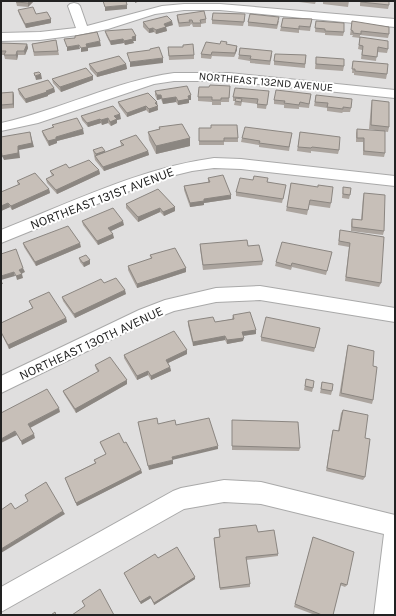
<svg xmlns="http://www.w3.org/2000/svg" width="396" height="616" font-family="Karla,sans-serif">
<rect width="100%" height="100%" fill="#f2efe9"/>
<rect fill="#e0dfdf" x="1" y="1" width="394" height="614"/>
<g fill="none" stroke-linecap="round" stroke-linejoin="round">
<defs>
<g id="minor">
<polygon points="74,3 78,4 80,6 87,26 162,6 184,4 220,4 395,19 395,27 220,10 184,10 155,14 108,29 78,35 40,40 1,41 1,33 40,32 76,28 68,6 70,4"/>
<path d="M174 73H229L395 90V98L229 81H174L154 84 38 123 1 131V123C60 110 115 81 174 73Z"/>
<path d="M214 158 241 159 395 176V186L241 169 214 168 192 171 159 179 1 243V230C70 203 140 168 214 158Z"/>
<polygon points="260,286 395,308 395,322 260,300 216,302 174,311 151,320 1,393 1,376 139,310 165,300 216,288"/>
<polygon points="224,480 261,482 395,515 395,615 374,615 384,534 261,504 224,502 184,509 1,612 1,587 173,491 181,488"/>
</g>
</defs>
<use href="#minor" stroke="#a9a9a9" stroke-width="2"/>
<use href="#minor" fill="#fff" fill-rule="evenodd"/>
</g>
<g fill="#aba49e">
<polygon points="17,1 34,1 28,7 17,6 16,2"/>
<polygon points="299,1 316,1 315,4 299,2"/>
<polygon points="323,1 349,1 348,7 323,4"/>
<polygon points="360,1 389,1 389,5 388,9 360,6"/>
<polygon points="18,10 36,14 51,19 51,23 26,28 19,14"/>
<polygon points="177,15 206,19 206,23 201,24 201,27 193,27 192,24 190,25 190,26 179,27 177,19"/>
<polygon points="245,18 243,26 212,24 212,20"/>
<polygon points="312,19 310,31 299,30 299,33 280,31 281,27"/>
<polygon points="279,21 277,29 248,26 248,22"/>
<polygon points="316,21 344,32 343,36 325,35 325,33 315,32"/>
<polygon points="352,21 389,34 388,38 360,35 360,37 388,49 387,53 377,52 376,61 361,59 362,50 358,49 360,38 352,37 353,35 350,35"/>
<polygon points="143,22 173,25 166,27 167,31 156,34 154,32 149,33 143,27"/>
<polygon points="105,31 136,36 136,41 133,41 134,43 125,45 124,43 111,45 106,35"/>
<polygon points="56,40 59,55 34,56 32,44"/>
<polygon points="1,43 27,44 28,48 25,55 18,55 17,60 5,59 4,55 1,55"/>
<polygon points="227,45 237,46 237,50 234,57 212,56 211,59 201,58 201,54"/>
<polygon points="168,47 194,55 194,59 169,60"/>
<polygon points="239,55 272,55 270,65 250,63 250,61 238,59"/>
<polygon points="306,55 305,68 274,65 274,61"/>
<polygon points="316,57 344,66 343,71 315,69"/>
<polygon points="353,61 387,74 386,79 354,75 354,73 352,73"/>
<polygon points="89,64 126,64 127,69 97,77 90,69"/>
<polygon points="93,76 93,80 61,92 53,83 52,79"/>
<polygon points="230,86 229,102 221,102 221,105 212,105 212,102 198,101 198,97 209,87"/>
<polygon points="54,88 55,92 48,95 48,96 26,103 19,94 18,89"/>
<polygon points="155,91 191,100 189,100 189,103 178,105 176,102 163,104 161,99 157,100 155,95"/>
<polygon points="269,91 266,109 257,108 257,104 242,102 241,106 234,105 235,101 233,101 233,97"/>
<polygon points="13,92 14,96 14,108 1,109 1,93"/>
<polygon points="311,94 309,108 299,107 299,109 284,108 284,105 274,104 274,100"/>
<polygon points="316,95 351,108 350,112 343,112 342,113 327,111 327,108 314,106"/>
<polygon points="372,100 389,127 388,132 369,129 371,105"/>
<polygon points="118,102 157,102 158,110 149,113 146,110 127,117 119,106"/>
<polygon points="81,116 121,119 117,120 117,123 111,126 108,123 102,125 101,123 88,127 82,120"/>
<polygon points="52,125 84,134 57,141 57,143 49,146 43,135 42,131 53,128"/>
<polygon points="159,127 190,138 190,146 156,154 149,140 148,132 159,129"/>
<polygon points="199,128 238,138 238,142 224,142 224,145 199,145"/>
<polygon points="357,129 385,153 384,157 363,155 363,142 356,142 356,133"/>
<polygon points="300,132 339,150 338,154 311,151 311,153 297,151"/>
<polygon points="292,133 289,151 259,147 259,145 241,142 242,138"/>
<polygon points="120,141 148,151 149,155 104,171 95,160 93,150 105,152 121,146 121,145"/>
<polygon points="69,168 99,170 100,174 57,194 47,183 46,179 52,176 50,171"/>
<polygon points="208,178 231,199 204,203 204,205 190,207 184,190 184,186 208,182"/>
<polygon points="17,181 49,189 50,193 12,210 10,207 1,211 1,192 18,185"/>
<polygon points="268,182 285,189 282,203 236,196 236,192"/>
<polygon points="291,183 331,203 330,208 309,205 307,215 286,211"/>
<polygon points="343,187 350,195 349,199 342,198"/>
<polygon points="364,193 384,231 383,235 351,231 351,224 352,219 361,220 363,197"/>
<polygon points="126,204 175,207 175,211 164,216 160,212 138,222 126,208"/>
<polygon points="82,221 124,225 111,231 114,238 98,245 83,225"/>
<polygon points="340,230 381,283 379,287 345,281 349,247 338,245"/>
<polygon points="23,243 81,247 36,266 24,247"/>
<polygon points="200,244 248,246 263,261 262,265 203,270 200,248"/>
<polygon points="332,252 326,275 292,267 291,270 275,266 276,262"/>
<polygon points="150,255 186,268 186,272 137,288 128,270 128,266 151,259"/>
<polygon points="79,258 90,260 90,264 84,267 80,262"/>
<polygon points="104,283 126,294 75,318 63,301 62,297"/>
<polygon points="29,301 66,318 67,322 9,349 1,333 1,323 32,308"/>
<polygon points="233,315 256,330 256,334 243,336 243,341 227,344 225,340 193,346 188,325 188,321 215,322 232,319"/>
<polygon points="320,328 314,352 261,341 261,337"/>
<polygon points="348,345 373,366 373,400 372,404 339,396 347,349"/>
<polygon points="187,350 187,354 168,363 170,367 171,371 151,380 148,375 137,380 124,358 124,355"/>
<polygon points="95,365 127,384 76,413 64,394 63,391 98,372 96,369"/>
<polygon points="306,379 313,388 312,392 304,390"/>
<polygon points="322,382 332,391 331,395 320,393"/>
<polygon points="343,410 365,477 363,480 326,471 332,433 333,430 338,431 341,413"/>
<polygon points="232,420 300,448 299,451 232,450"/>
<polygon points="100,442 124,443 141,470 142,473 77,506 65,478 95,463 94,460 106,454 101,445"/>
<polygon points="219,529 258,532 278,554 278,556 246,560 250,584 250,587 220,590 214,541 214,538 220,537"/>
<polygon points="313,537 347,585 345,587 340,585 333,615 315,615 294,607"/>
<polygon points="158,558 195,577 195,579 154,605 151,598 141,604 124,573"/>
</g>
<g fill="#8b8681">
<polygon points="30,1 34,1 28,7 28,3"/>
<polygon points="135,1 140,1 135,3"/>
<polygon points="127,5 127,9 105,11 105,7"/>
<polygon points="51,19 51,23 26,28 25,24"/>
<polygon points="172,21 173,25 166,27 167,31 156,34 156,30 164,24"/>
<polygon points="153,28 154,32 149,33 149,29"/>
<polygon points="136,36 136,41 133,41 134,43 125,45 124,41 132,37"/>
<polygon points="123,39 124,43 111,45 110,41"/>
<polygon points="100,41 101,46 88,48 88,51 81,52 81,48 86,44"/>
<polygon points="27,44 28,48 25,55 24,51"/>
<polygon points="79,45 80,49 67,51 67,47"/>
<polygon points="237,46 237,50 234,57 235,53"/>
<polygon points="17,51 18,55 17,60 16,55"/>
<polygon points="163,58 163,63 130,67 130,62"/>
<polygon points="126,64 127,69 97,77 97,73"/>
<polygon points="41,74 42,79 36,80 35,76"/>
<polygon points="93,76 93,80 61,92 60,87"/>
<polygon points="54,88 55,92 48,95 48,96 26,103 25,99 46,91"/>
<polygon points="13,92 14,96 14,108 13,104"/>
<polygon points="157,95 161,95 161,99 157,100"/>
<polygon points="191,95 191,100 189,100 189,103 178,105 178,101 188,96"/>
<polygon points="176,97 176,102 163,104 162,99"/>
<polygon points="157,102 158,110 149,113 149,109 155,103"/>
<polygon points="146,106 146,110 127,117 127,113"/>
<polygon points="120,114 121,119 117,120 117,123 111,126 110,122 114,116"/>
<polygon points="108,118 108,123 102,125 101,120"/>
<polygon points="100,119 101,123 88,127 87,123"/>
<polygon points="83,129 84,134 57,141 57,143 49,146 48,141 56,137"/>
<polygon points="30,132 34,147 19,150 20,158 4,160 2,156 18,146"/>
<polygon points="190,138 190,146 156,154 156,146"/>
<polygon points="105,151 106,155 96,158 96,154"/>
<polygon points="148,151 149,155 104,171 103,167"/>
<polygon points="99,170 100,174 57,194 56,190"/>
<polygon points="49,189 50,193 12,210 11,206"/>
<polygon points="231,195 231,199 204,203 204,205 190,207 190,203 204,199"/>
<polygon points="8,203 10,207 1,211 1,206"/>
<polygon points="175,207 175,211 164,216 163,212"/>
<polygon points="160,208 160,212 138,222 138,217"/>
<polygon points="123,221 124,225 109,232 108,228"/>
<polygon points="113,234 114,238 98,245 97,241"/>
<polygon points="80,243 81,247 36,266 35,262"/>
<polygon points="90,260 90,264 84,267 83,263"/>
<polygon points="23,268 25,272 21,274 19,270"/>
<polygon points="186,268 186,272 137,288 137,284"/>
<polygon points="14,272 15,276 1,280 3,284 1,284 1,276"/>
<polygon points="22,274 23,278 17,280 16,276"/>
<polygon points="125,290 126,294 75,318 74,314"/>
<polygon points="66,318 67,322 9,349 8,345"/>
<polygon points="256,330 256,334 241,336 242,332"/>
<polygon points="225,336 225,340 193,346 193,342"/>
<polygon points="244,338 243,341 227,344 227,340"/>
<polygon points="187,350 187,354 166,364 166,360"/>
<polygon points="170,367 171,371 151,380 151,376"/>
<polygon points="148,371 148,375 137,380 137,376"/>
<polygon points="127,380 127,384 76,413 75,409"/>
<polygon points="59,408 60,412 30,428 28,424"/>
<polygon points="15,431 17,435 1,443 1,439"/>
<polygon points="34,434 35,438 22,445 21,441"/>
<polygon points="218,446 218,449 172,460 172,457"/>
<polygon points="173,460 173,464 149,470 148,466"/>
<polygon points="141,470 142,473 77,506 76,503"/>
<polygon points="63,511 65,514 1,553 1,549"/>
<polygon points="195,577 195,579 154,605 154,603"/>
<polygon points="150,596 151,598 141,604 140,602"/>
</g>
<g fill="#c7bfb8" stroke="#8b8681">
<polygon points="17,1 30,1 28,3 16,2"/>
<polygon points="103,1 126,1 127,5 105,7"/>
<polygon points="361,1 389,1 389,5 361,2"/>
<polygon points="33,7 36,14 47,12 51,19 25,24 18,10"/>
<polygon points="204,11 206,19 200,20 201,23 193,23 192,20 189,20 190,22 179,23 177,15"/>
<polygon points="213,13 245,14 244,22 212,20"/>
<polygon points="250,14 279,17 277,25 248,22"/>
<polygon points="167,16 172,21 164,24 166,27 156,30 153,28 149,29 143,22"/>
<polygon points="283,18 312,19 310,27 299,26 299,29 281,27"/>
<polygon points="316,21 344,23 344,32 325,31 325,29 315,28"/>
<polygon points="352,21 389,27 389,34 361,31 361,34 353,33 353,31 351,30"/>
<polygon points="132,29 136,36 132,37 133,39 124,41 123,39 110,41 105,31"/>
<polygon points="97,32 100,41 86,44 87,47 81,48 79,45 67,47 64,39 75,38 75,36"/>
<polygon points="360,37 388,41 388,49 378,47 377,57 362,55 363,46 359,45"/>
<polygon points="56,40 58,51 34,52 32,44"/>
<polygon points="221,41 227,42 226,44 237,46 235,53 212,52 211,55 201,54 206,42 220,44"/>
<polygon points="1,43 27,44 24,51 17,51 16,55 4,55 6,51 1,51"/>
<polygon points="193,44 194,55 169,56 168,47 183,47 183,45"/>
<polygon points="159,47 163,58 130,62 127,53 150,50 150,49"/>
<polygon points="240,48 272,51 270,61 250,59 251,56 239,55"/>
<polygon points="275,54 306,55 305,64 274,61"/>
<polygon points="119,56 126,64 97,73 89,64"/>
<polygon points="316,57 344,59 344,66 316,64"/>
<polygon points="353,61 388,64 387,74 355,71 355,69 352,69"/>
<polygon points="86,68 93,76 60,87 52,79"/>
<polygon points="39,72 41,74 35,76 34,73"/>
<polygon points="48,80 54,88 46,91 47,92 25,99 18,89"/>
<polygon points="210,85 230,86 229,98 221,98 221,100 212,100 212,97 198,97 199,87 209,87"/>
<polygon points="187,86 191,95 188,96 189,99 178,101 176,97 162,99 161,95 157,95 155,91"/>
<polygon points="235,88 269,91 267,105 257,104 258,99 233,97"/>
<polygon points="276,90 311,94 309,104 300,102 299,105 284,103 285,101 274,100"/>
<polygon points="13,92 13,104 1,105 1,93"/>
<polygon points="148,93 157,102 155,103 158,106 149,109 146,106 127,113 118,102"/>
<polygon points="316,95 352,99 351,108 343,107 343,109 327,107 328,103 315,102"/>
<polygon points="236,98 242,99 241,102 235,101"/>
<polygon points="372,100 389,102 389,127 371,125"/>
<polygon points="113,106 120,114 114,116 117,119 110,122 108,118 101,120 100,119 87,123 81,116"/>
<polygon points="77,118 83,129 56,137 56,139 48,141 42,131 54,127 52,125"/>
<polygon points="182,124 190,138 156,146 148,132 160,129 159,127"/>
<polygon points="211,125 237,125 238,138 224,138 224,141 199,141 199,128 211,128"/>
<polygon points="245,127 292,133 289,147 259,143 260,141 242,138"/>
<polygon points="357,129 385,131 385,153 364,151 364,138 357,138"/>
<polygon points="30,132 32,143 18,146 18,153 2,156 1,149 1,137"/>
<polygon points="300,132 340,137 339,150 312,147 311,148 298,147"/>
<polygon points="136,135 148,151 103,167 95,156 124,145 120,141"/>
<polygon points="102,147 105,151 96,154 93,150"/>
<polygon points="89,160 99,170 56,190 46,179 54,175 50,171 66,164 69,168"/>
<polygon points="35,173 49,189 11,206 8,203 1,206 1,192 20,184 17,181"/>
<polygon points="223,175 231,195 204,199 204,201 190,203 184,186 210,182 208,178"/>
<polygon points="254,176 268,178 267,182 286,185 283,199 236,192 240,178 253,180"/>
<polygon points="291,183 318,187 318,185 333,187 331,203 310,200 308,210 287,207"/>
<polygon points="343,187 351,188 350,195 343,194"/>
<polygon points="158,189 175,207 163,212 160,208 138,217 126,204"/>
<polygon points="364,193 385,195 384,231 352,227 352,219 362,220"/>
<polygon points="113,208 123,221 108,228 113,234 97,241 82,221"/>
<polygon points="68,226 80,243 35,262 23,243"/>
<polygon points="340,230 384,237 381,283 346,277 350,243 339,241"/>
<polygon points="247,240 248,246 259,245 263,261 203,265 200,244"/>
<polygon points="282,242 332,252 327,271 292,263 291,266 276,262"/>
<polygon points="175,248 186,268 137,284 128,266 152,258 150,255"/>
<polygon points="16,249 23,268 19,270 22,274 16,276 14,272 1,276 1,254"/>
<polygon points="86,255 90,260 83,263 79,258"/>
<polygon points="116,278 125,290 74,314 62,297 101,279 104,283"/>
<polygon points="49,292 66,318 8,345 1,332 1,323 33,308 29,301"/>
<polygon points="250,312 256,330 242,332 244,338 227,340 225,336 193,342 188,321 213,317 215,322 234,319 233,315"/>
<polygon points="266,317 320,328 315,348 261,337"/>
<polygon points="174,331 187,350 166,360 170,367 151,376 148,371 137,376 124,355"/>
<polygon points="348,345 374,351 373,366 377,367 373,400 341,393"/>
<polygon points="110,357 127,380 75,409 63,391 99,371 95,365"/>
<polygon points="306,379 314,381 313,388 305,386"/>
<polygon points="322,382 333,384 332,391 321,389"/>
<polygon points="47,389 59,408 28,424 34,434 21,441 15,431 1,439 1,413"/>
<polygon points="343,410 368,415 365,438 370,439 365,477 327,468 333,430 339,431"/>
<polygon points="157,418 158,424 175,420 176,425 209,418 218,446 172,457 173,460 148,466 138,422"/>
<polygon points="232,420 298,422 300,448 232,446"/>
<polygon points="119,433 124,443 126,442 141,470 76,503 65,478 96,463 94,460 106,454 100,442"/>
<polygon points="46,482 63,511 1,549 1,510 11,503 15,509 28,501 25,495"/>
<polygon points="256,525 258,532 274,530 278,554 246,557 250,584 220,588 214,538 220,537 219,529"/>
<polygon points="313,537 354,552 347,585 341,583 333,615 322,615 295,604"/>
<polygon points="177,547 195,577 154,603 150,596 140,602 124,573 155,554 158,558"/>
<polygon points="100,589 114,615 72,615 85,606 82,601"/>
<polygon points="55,612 56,615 51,615"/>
</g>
<g text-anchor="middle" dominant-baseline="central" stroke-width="4" stroke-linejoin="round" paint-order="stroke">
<g font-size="11" fill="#222" stroke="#fff">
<text transform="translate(266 82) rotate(5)">NORTHEAST 132ND AVENUE</text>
</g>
<g font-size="13" fill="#222" stroke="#fff">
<text transform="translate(102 198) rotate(-21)">NORTHEAST 131ST AVENUE</text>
<text transform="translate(91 343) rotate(-25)">NORTHEAST 130TH AVENUE</text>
</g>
</g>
<rect width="396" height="616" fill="none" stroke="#222222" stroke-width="4"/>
</svg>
